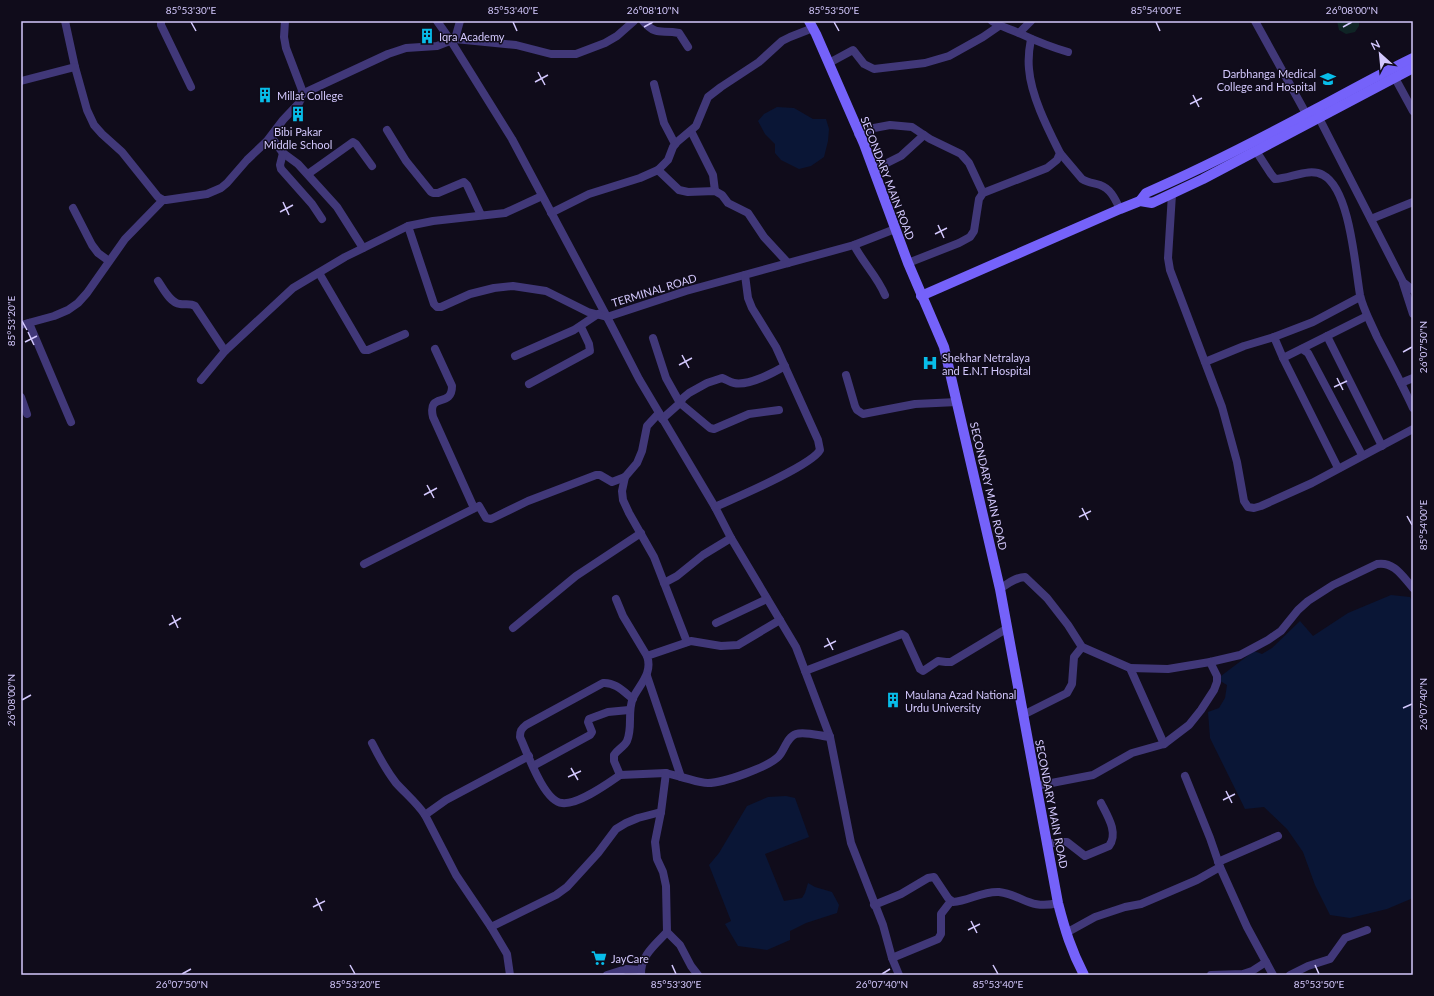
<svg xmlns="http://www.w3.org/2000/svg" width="1434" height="996" font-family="Lato,sans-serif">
<rect width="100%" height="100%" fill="#100c1b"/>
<polygon fill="#0f2425" points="1337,21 1359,21 1359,26 1355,32 1346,34 1339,30"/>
<g fill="#0a1636">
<polygon points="777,107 794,108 813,119 826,119 829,129 828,141 824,157 811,166 799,169 781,160 775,153 775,144 765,134 758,121 764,114"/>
<polygon points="1391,595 1410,597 1413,602 1413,898 1387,909 1350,918 1330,915 1315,885 1303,852 1287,829 1264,807 1245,809 1210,738 1208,712 1219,708 1225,698 1227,685 1217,679 1254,651 1262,654 1272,648 1300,621 1313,636 1348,613"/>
<polygon points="786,796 795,798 809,837 765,854 784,901 802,898 805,893 808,883 815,887 832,892 839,905 837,913 806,923 790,931 790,940 767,950 738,946 725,924 731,921 709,865 719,853 747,806 768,797"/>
</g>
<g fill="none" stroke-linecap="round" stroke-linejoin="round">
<g stroke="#413879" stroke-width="8">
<polyline points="65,21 75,67 87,110 94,125 102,134 122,152 158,197 163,200 166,200 207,194 221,188 227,183 247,160 267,141 283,120 299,103 301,99 302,90 286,48 284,37 285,21"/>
<polyline points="161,21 161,25 191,87"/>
<polyline points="437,21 451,41 512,139 607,317 639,379 715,507 731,538 796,647 830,737 851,843 883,925 892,958 899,975"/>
<path d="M643 21C657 37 661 29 679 33L688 47"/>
<path d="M992 21C1001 27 1011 29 1021 34 1036 41 1051 47 1068 52"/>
<polyline points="1255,21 1309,119"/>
<polyline points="1019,33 1031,21"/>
<polyline points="455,39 460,21"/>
<polyline points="829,63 853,50 864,64 874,69 925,63 949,56 983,37 999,26"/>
<polyline points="1395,78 1413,111"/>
<polyline points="21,81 75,67"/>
<polyline points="654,84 664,123 675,144"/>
<polyline points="302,94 388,54 406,48 437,46 455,39 516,45 551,54 576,54 605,43 617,36 634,21"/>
<polyline points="1317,114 1403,282 1413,290"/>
<polyline points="387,130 406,161 431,192 433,193 438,193 464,182 467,185 481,215"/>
<polyline points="691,131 713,175 715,191"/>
<polyline points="858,134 874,128 890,125 912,127 930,139 961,154 969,163 983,193"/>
<polyline points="271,137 283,153 298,164 337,207 363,248"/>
<path d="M1256 151 1271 174 1275 179C1290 179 1309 167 1323 175 1350 189 1355 266 1360 295 1363 309 1371 323 1377 337 1389 360 1402 384 1413 408"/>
<polyline points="283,153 280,165 281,169 312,204 322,219"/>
<path d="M1060 153 1082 179C1088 183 1094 183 1100 185 1111 189 1115 199 1120 209"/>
<polyline points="658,170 679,190 688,192 715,191 722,195 728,203 748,213 764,237 788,263"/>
<polyline points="873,170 901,156 924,135"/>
<polyline points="308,174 353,142 356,144 372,166"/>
<polyline points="1172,194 1168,258 1170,270 1222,407 1237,462 1244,501 1248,507 1254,508 1261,506 1312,483 1413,429"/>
<polyline points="73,208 92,245 98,253 109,261"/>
<polyline points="551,213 589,194 640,178 658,170 668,160 673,147 677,142 696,126 708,97 721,87 759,62 782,41 790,37 813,28"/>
<polyline points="1371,219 1413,202"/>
<polyline points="408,226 434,304 437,307 441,307 470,294 494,288 513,286 546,291 588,312 607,317 686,291 854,245 895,229"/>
<path d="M854 245C863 263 877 276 885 295"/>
<path d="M908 263 959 243 970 237 974 231 979 199 983 193 1047 168 1057 160 1060 153C1048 129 1031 96 1029 69 1028 59 1029 49 1031 39"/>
<polyline points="319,273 364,350 368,350 405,334"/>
<path d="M158 281C163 288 170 303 180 304 185 305 190 303 195 306L225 351"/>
<polyline points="1403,283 1413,314"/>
<polyline points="29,323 71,422"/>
<polyline points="21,325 54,316 68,310 78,303 87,293 125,239 163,200"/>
<polyline points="1327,336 1382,446"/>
<polyline points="1274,337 1283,358 1338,468"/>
<polyline points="653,338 666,378 680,403 710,428 714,429 749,414 779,410"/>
<path d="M435 349 452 386C452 409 427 391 433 417L474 508"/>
<polyline points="1302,349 1308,353 1362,455"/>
<polyline points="515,356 574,330 598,314"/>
<polyline points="1283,358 1367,316"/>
<polyline points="1205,362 1244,346 1274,337 1313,322 1360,297"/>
<polyline points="846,375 855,406 857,410 863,414 915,404 957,402"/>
<polyline points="201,380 225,351 293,288 345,257 408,226 433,221 505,213 542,196"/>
<polyline points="1401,383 1413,378"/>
<polyline points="529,384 590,351 589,344 581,327"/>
<polyline points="21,397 27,414"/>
<path d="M662 419 680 403 683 398 689 393 707 383 722 378C726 379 729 382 734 383 748 386 773 373 785 366"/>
<polyline points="625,477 622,491 623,500 629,513 654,557 687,642"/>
<path d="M715 507C735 498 811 466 820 450L818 440 776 347 752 308 748 298 745 275"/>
<polyline points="364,564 479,506 486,518 491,519 528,501 596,475 600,475 612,482 625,477 637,463 642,451 647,426 659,413"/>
<polyline points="664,583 677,576 703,555 731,538"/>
<path d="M1000 589C1007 584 1016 577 1025 577L1047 598 1068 625 1082 647 1130 668 1164 744"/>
<polyline points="616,599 623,616 647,656"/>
<polyline points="716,623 767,599"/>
<polyline points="513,628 576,576 641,533"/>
<path d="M1130 668 1168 669 1210 662 1240 655 1268 640 1281 631 1298 610 1308 601 1333 585 1377 564C1394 561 1403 577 1413 588"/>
<polyline points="805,671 902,634 905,636 920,669 923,671 938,661 946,662 951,662 1006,629"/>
<path d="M633 699C624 692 615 682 603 683L526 725C521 729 520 731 520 737 527 752 544 802 562 803 578 805 607 784 620 775L614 761V755C618 749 624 747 627 741 633 727 627 712 633 698 640 684 653 673 647 656L691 641 721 646 738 645 780 620"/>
<polyline points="1023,715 1067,693 1072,684 1074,657 1082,647"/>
<path d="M372 743C379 757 386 770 396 783 406 794 417 803 425 815L446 800 529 756"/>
<polyline points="533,766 590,735 592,732 588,722 589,719 608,712 629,710"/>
<polyline points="620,775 666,773 681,777 647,676"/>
<polyline points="1185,776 1210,838 1220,867 1247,927 1273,975"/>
<path d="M681 777C690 779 699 783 708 783 723 783 769 767 779 756 785 749 787 737 796 734 805 731 820 736 830 737"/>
<polyline points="1036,786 1093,775 1132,753 1164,744 1189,725 1201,710 1214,690 1217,682 1217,676 1210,662"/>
<polyline points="425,815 456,875 491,927 556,895 567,887 598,853 616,829 626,823 638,818 661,812"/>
<path d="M1047 844 1061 842H1067L1085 856 1109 846C1119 833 1107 815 1101 803"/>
<polyline points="1218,862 1278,836"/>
<path d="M874 905 901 894 928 878 934 877 948 898 953 902C969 901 982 891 999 892 1023 895 1029 910 1058 903"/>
<polyline points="491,927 507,954 510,975"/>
<polyline points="667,932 680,945 691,966 698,975"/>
<polyline points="1066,933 1095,917 1125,907 1141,904 1197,880 1220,867"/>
<polyline points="892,958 938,939 941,934 941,914 951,901"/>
<polyline points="607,975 626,969 641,970"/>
<path d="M641 975C640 956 655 945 667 932L666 886 663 872 657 859 655 842 661 812 666 773"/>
<polyline points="1211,975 1243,974 1252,971 1266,962"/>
<polyline points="1290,975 1308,966 1330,959 1345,938 1367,930"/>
</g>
<g stroke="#7562fa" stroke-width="10">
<path d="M809 21 816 34 864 144 908 263 944 347 1000 589 1058 903C1065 930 1071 950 1084 975"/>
<path d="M1140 201 1146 193C1204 168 1260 139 1316 109 1348 92 1380 74 1413 58"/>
<polyline points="921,296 1120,209 1140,201 1152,203 1203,179 1413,68"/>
</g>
</g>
<path fill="none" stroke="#d3c8fd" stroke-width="1.5" d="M191 22 196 31M513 22 517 31M834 22 839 31M1156 22 1160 31M644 27 653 22M1343 27 1352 22M538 72 545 85M535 82 548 75M1193 95 1199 107M1190 104 1202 98M283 202 289 215M280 212 293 205M938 225 944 238M935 234 947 228M22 321 27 330M28 332 34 345M25 342 37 336M1403 352 1412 347M682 355 689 368M679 365 692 358M1337 378 1343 390M1334 387 1347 381M427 485 434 498M424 495 437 488M1082 508 1088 520M1407 516 1412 525M1079 517 1091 511M172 615 178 628M169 625 181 618M827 638 833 650M824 647 836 641M22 700 31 695M1403 708 1412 704M571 768 578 780M568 777 581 771M1226 791 1232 803M1223 800 1235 794M316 898 322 911M313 907 325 901M971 921 977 933M968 930 980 924M350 965 355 974M672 965 676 974M993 965 998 974M1315 965 1319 974M182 974 191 969M882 974 890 969"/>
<defs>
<symbol id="building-bare" viewBox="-9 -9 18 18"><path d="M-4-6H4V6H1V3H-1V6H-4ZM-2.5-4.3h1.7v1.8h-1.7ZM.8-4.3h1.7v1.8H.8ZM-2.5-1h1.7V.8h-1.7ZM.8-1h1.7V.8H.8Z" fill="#08bde9" stroke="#100c1b" stroke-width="2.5" paint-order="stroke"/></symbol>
<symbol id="university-bare" viewBox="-9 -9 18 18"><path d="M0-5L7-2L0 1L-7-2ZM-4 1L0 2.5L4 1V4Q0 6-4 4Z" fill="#08bde9" stroke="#100c1b" stroke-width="2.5" paint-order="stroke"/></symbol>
<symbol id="hospital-bare" viewBox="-9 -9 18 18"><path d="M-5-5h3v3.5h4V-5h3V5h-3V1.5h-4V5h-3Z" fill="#08bde9" stroke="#100c1b" stroke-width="2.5" paint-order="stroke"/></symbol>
<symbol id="supermarket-bare" viewBox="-9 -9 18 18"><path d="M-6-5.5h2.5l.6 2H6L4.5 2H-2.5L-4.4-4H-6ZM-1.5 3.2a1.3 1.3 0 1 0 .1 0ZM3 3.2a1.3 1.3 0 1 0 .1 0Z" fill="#08bde9" stroke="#100c1b" stroke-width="2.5" paint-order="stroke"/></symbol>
</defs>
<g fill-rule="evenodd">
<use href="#building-bare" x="416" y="25" width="22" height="22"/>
<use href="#university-bare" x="1317" y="68" width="22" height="22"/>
<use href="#building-bare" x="254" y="84" width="22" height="22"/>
<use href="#building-bare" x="287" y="103" width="22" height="22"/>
<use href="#hospital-bare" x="919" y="352" width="22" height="22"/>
<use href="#building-bare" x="882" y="689" width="22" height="22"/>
<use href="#supermarket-bare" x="588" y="947" width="22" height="22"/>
</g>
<g text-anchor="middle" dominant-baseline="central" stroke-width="3" stroke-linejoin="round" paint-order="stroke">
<g font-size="11" fill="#d3c8fd" stroke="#100c1b" text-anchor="start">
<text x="439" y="36">Iqra Academy</text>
<text x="1316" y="73" text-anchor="end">Darbhanga Medical<tspan x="1316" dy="13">College and Hospital</tspan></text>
<text x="277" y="95">Millat College</text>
<text x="298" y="131" text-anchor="middle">Bibi Pakar<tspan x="298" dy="13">Middle School</tspan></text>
<text x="942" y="357">Shekhar Netralaya<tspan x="942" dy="13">and E.N.T Hospital</tspan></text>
<text x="905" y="694">Maulana Azad National<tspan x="905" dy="13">Urdu University</tspan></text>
<text x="611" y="958">JayCare</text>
</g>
<g font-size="11" fill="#d3c8fd" stroke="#100c1b">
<text transform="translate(888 178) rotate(69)">SECONDARY MAIN ROAD</text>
<text transform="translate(654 290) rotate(-17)">TERMINAL ROAD</text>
<text transform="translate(989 486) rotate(77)">SECONDARY MAIN ROAD</text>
<text transform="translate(1052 804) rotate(79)">SECONDARY MAIN ROAD</text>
</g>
</g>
<rect width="1434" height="996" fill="none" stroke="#100c1b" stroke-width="44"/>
<g transform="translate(1380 54) rotate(333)" stroke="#100c1b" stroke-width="3" paint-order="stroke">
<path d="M0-3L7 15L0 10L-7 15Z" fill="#d3c8fd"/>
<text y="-6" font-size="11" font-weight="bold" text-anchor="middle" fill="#d3c8fd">N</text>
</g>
<rect x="22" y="22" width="1390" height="952" fill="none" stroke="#d3c8fd" stroke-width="1.5"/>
<g font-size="10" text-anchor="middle" fill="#d3c8fd">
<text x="191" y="14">85°53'30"E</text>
<text x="513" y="14">85°53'40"E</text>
<text x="653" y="14">26°08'10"N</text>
<text x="834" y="14">85°53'50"E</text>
<text x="1156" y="14">85°54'00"E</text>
<text x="1352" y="14">26°08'00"N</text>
<text transform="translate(11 321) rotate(-90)" y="4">85°53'20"E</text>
<text transform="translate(1423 347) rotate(-90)" y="4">26°07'50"N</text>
<text transform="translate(1423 525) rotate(-90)" y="4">85°54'00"E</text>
<text transform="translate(11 700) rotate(-90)" y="4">26°08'00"N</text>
<text transform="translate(1423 704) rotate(-90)" y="4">26°07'40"N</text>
<text x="182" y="988">26°07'50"N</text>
<text x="355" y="988">85°53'20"E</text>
<text x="676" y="988">85°53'30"E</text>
<text x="882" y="988">26°07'40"N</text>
<text x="998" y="988">85°53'40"E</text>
<text x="1319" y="988">85°53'50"E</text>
</g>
</svg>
